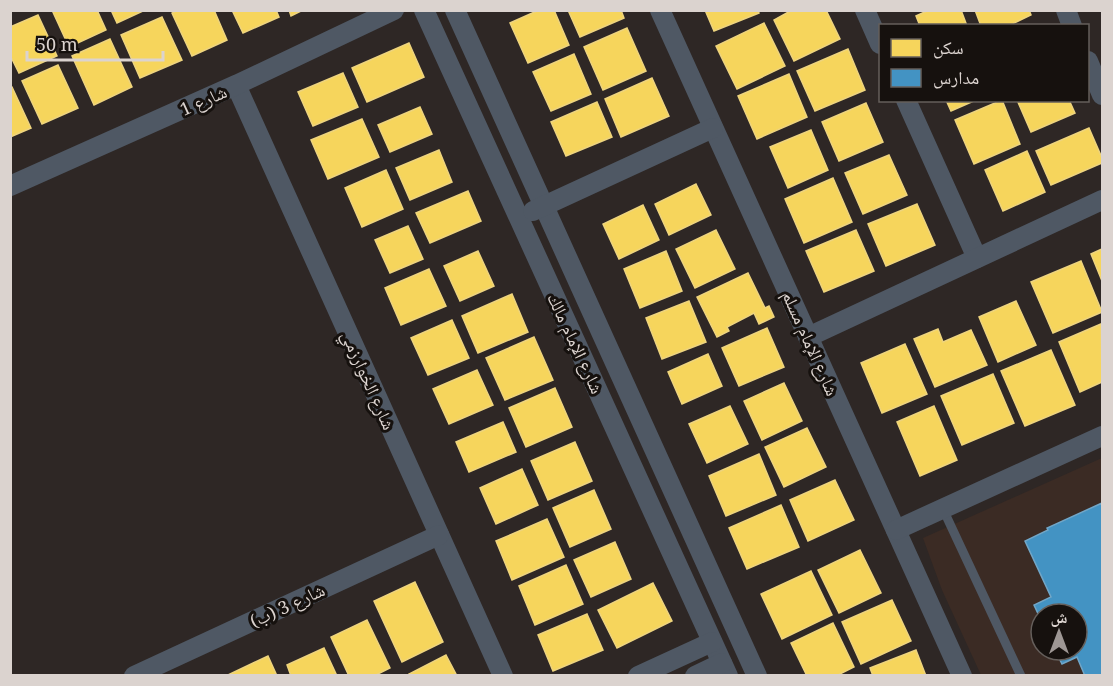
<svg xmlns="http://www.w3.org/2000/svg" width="1113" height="686" font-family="'Noto Serif','Noto Naskh Arabic',serif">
<rect width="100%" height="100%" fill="#2e2725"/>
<path fill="#3b2b24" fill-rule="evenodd" d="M1102 458V675H981L942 590 923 538ZM1041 614H1077V650H1041Z"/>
<g fill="#f6d55c" stroke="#eed47e" stroke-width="1.5">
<polygon points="52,10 97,10 106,30 69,47"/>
<polygon points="111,10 145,10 117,23"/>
<polygon points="178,10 214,10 227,40 192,56 172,13"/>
<polygon points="232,10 276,10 279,17 243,33"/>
<polygon points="289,10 303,10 291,16"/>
<polygon points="539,10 554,10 569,45 528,63 510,23"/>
<polygon points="568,10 621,10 624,18 580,37"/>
<polygon points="705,10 758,10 759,13 714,31"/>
<polygon points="792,10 826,10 840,39 794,61 774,20"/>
<polygon points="929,10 961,10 967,26 920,26 916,16"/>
<polygon points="975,10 1029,10 1031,15 1008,26 981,26"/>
<polygon points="38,15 57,56 19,73 10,55 10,27"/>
<polygon points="162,17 182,60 140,78 121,35"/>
<polygon points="764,23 785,66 737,89 716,46"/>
<polygon points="627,28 646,71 603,90 584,47"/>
<polygon points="110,39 132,87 94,105 72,56"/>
<polygon points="409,43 424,77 367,102 352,68"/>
<polygon points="848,49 865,90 815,111 797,71"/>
<polygon points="574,54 591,94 551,111 533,72"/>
<polygon points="58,65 78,108 42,124 22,81"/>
<polygon points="343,73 358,107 313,126 298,92"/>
<polygon points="789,74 807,117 757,139 738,96"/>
<polygon points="652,78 669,116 621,137 605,99"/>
<polygon points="10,87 12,87 31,128 10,137"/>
<polygon points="946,100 976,100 951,111"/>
<polygon points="1002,100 1020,144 974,164 955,120"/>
<polygon points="1017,100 1069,100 1075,113 1031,132"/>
<polygon points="597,102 612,137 566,156 551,122"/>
<polygon points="866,103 883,142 839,161 822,122"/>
<polygon points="420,107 432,134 390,152 378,125"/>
<polygon points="362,119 379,157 328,179 311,140"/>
<polygon points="1089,128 1102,158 1102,163 1051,185 1036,151"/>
<polygon points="811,130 828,170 788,188 770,147"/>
<polygon points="439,150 452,182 410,200 396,168"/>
<polygon points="1027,151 1045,192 1003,211 985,170"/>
<polygon points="889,155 907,195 863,214 845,173"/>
<polygon points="386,170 403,209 362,227 345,188"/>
<polygon points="833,178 852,222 804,243 785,199"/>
<polygon points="696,184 711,215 669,235 655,204"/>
<polygon points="468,191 481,221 430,243 416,213"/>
<polygon points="917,204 935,245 886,266 868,224"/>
<polygon points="643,205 659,240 619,259 603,224"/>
<polygon points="408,226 423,259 390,273 375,240"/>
<polygon points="716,230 735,269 695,288 676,249"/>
<polygon points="856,230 874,271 824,292 806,251"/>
<polygon points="1102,249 1102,281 1091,254"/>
<polygon points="478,251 494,286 460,301 444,266"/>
<polygon points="666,251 682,291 640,308 624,269"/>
<polygon points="1081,261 1102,312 1053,333 1031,282"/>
<polygon points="429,269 446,306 401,325 385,288"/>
<polygon points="748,273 765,308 769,306 774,317 759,324 754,313 727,327 729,331 717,337 697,297"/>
<polygon points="512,294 528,332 478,353 462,316"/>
<polygon points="689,301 706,342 662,359 646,318"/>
<polygon points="1016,301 1036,345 998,362 979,317"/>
<polygon points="452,320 469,358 428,375 411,338"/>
<polygon points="1101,324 1102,382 1080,392 1059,342"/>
<polygon points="767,328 784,367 739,386 722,348"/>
<polygon points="938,329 943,342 971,330 987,365 935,387 914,339"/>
<polygon points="534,337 553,380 505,400 486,358"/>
<polygon points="905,344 927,394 882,413 861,363"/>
<polygon points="1051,350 1075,405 1025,426 1001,371"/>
<polygon points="708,354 722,386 682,404 668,372"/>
<polygon points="477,370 493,405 449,424 433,389"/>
<polygon points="993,374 1014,423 962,445 941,396"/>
<polygon points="784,383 802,421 762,440 744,401"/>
<polygon points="555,388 572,427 526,447 509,408"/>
<polygon points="730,406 748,444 707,463 689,424"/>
<polygon points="934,406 957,460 920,476 897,422"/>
<polygon points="503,422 516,452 469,472 456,442"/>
<polygon points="807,428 826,467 784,487 765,447"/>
<polygon points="575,442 592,481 548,500 531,461"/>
<polygon points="759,454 776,495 726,516 709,476"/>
<polygon points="522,469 538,505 496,524 480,488"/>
<polygon points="835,480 854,520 808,541 790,500"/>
<polygon points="594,490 611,529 570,547 553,508"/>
<polygon points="781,505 799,547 747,569 729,528"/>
<polygon points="547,519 564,557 512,580 496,541"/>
<polygon points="615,542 631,579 591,597 574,560"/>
<polygon points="860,550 881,593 839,613 818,570"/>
<polygon points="566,565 583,604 535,625 519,586"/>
<polygon points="811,571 832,615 782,639 761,594"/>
<polygon points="415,582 443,642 402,662 374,601"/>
<polygon points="653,583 672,621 617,648 598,610"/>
<polygon points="892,600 911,641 861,664 842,622"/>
<polygon points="587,614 603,650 553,671 538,635"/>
<polygon points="367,620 390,668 374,676 349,676 331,637"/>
<polygon points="833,623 854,667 836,676 807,676 791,643"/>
<polygon points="324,648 337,676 291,676 287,665"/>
<polygon points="916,650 926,676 873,676 870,668"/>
<polygon points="446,655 457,676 410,676 409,674"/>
<polygon points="268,656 277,676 228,675"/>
</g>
<polygon fill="#4393c3" stroke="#71a6c7" stroke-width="1.5" points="1102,503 1102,676 1085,676 1077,657 1062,664 1055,650 1077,650 1077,614 1041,614 1041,620 1034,605 1051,597 1025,541 1048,530 1047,528"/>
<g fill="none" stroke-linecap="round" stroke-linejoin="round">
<polyline stroke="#4f5864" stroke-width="9" points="943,509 1021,676"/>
<g stroke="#4f5864" stroke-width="20">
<polyline points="424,10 728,676"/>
<polyline points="455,10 757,676"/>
<polyline points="660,10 962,676"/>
<polyline points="865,10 880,44"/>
<polyline points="1066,10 1072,26"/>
<polyline points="1088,61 1102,95"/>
<polyline points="236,85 503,676"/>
<polyline points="906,100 977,258"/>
<polyline points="10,186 236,85 394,10"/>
<polyline points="533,211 713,128"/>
<polyline points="808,337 1102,200"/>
<polyline points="896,530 1102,436"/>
<polyline points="134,676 439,535"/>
<polyline points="638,676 712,642"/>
<polyline points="695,676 722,663"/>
</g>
</g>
<g text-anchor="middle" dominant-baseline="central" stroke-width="6" stroke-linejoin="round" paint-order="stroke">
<g font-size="18" fill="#dbd3cf" stroke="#16110e">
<text transform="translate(203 100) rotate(-24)">شارع 1</text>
<text transform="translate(576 343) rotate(65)">شارع الإمام مالك</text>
<text transform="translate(811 343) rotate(66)">شارع الإمام مسلم</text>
<text transform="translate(369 380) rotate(66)">شارع الخوارزمي</text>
<text transform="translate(287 605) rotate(-25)">شارع 3 (ب)</text>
</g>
</g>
<rect width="1113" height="686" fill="none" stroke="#dbd3cf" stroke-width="24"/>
<rect x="879" y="24" width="210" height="78" fill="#16110e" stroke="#655f5b" stroke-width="1.5"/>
<rect x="891" y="39" width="30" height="18" fill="#f6d55c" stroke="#655f5b" stroke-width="1.5"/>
<text x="933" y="54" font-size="18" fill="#dbd3cf">سكن</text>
<rect x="891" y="69" width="30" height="18" fill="#4393c3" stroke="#655f5b" stroke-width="1.5"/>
<text x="933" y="84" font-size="18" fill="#dbd3cf">مدارس</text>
<g transform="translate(1059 632)"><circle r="28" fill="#16110e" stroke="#655f5b" stroke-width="1.5"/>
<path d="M0-4.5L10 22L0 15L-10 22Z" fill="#9e9794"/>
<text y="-9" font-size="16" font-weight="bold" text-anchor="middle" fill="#dbd3cf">ش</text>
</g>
<path d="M27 51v9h136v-9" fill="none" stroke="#dbd3cf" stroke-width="3"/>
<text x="36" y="51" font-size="18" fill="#dbd3cf" stroke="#16110e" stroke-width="4.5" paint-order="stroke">50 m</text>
</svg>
